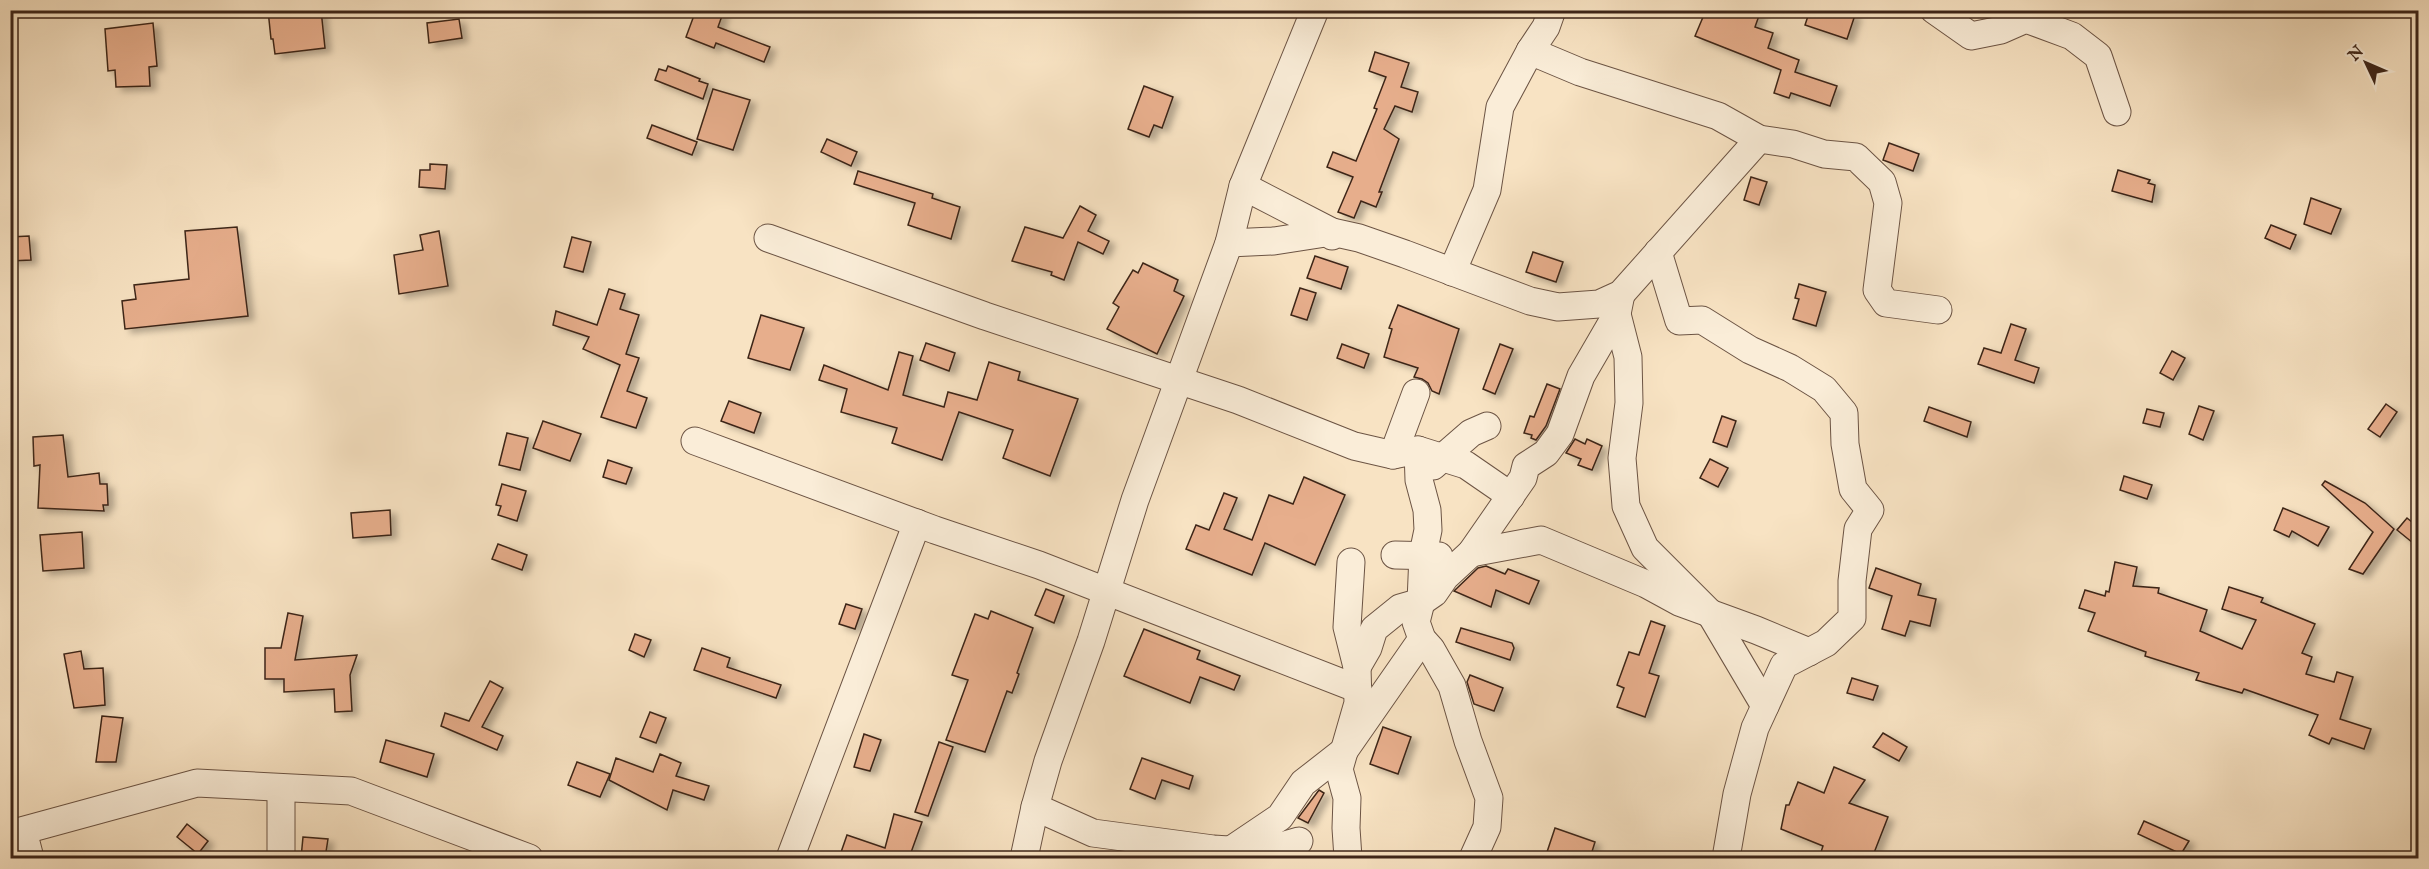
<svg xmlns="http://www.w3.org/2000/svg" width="2429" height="869" font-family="'IM FELL English',serif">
<defs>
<filter id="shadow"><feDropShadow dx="6" dy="4" stdDeviation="3" flood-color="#0004"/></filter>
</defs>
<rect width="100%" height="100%" fill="#f8e3c3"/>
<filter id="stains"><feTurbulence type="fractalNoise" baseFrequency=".00333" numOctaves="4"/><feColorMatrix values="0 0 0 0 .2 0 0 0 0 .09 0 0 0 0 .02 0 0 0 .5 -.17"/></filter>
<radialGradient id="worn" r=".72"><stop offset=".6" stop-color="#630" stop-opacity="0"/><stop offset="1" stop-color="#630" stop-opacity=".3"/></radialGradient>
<g fill="#e7ae8c" stroke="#3d2519" stroke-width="1.5" filter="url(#shadow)">
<polygon points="268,10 321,10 325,48 275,54 273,39 271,39"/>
<polygon points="696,10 715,10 723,13 718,27 770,47 764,62 716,43 714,48 686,37"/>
<polygon points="1706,10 1761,10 1755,27 1773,33 1768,48 1799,60 1795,72 1837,86 1830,106 1791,93 1789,98 1774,93 1781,70 1695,36"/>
<polygon points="1810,10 1841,10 1855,15 1847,39 1805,25"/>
<polygon points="459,19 462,38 429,43 427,23"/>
<polygon points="153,23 157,66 149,67 150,86 116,87 115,70 108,71 105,29"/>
<polygon points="1375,52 1409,63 1401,87 1418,92 1412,112 1395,106 1384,129 1399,139 1379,192 1382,192 1376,207 1361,201 1354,218 1338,212 1353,177 1327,167 1333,152 1356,161 1377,109 1374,108 1386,77 1369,71"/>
<polygon points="668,66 700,79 699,81 708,84 703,99 655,80 659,69 666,71"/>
<polygon points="1144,86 1173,97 1162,128 1154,125 1149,137 1128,129"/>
<polygon points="713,89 750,100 733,150 697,139"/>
<polygon points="652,125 697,142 692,155 647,138"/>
<polygon points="827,139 857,152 851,166 821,152"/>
<polygon points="1889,143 1919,154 1913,171 1883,160"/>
<polygon points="430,164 447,165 445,189 419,187 420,170 430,170"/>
<polygon points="2118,170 2150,180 2148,183 2155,185 2152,202 2112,191"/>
<polygon points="858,171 933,194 932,198 960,207 951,239 908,225 915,203 854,184"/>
<polygon points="1751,177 1767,182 1759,205 1744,200"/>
<polygon points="2311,198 2341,209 2331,234 2304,224"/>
<polygon points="1080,206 1096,215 1088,231 1109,241 1103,254 1078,242 1064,280 1051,275 1052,272 1012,261 1025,227 1063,238"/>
<polygon points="2271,225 2296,235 2290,249 2265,238"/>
<polygon points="237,227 248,316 125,329 122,301 136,299 134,285 189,279 185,231"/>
<polygon points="439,231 448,286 399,294 394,255 423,250 420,235"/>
<polygon points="29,236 31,260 10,261 10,237"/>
<polygon points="572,237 591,242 583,272 564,267"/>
<polygon points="1533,252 1563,262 1556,282 1526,272"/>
<polygon points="1315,256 1348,267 1341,289 1307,278"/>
<polygon points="1143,263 1178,280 1174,291 1184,296 1157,354 1107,329 1119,307 1113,303 1133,270 1138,273"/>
<polygon points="1799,284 1826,292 1816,326 1793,319 1799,299 1795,298"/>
<polygon points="1300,288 1316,293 1307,320 1291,315"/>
<polygon points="609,289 625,294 620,309 639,315 626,354 639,358 627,391 647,398 636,428 601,417 620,365 583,349 589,337 553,325 556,311 597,325"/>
<polygon points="1398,305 1459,329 1439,394 1432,391 1428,383 1422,379 1414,377 1418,368 1384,357 1392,329 1389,328"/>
<polygon points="761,315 804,328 790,370 748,358"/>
<polygon points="2011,324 2026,329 2015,360 2039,368 2034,383 1978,364 1984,348 2001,353"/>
<polygon points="926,343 955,353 949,371 920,360"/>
<polygon points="1342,344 1369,354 1364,368 1337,358"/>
<polygon points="1500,344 1513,349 1495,394 1483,389"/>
<polygon points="2172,351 2185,358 2173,380 2160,373"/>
<polygon points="899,352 913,356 903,395 944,407 948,392 977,400 989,362 1020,372 1018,380 1078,399 1050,476 1003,458 1013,430 959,412 942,460 892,443 897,428 841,412 847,389 819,380 824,365 888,390"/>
<polygon points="1547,384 1560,389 1546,426 1536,440 1531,438 1532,435 1524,433 1530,416 1534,417"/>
<polygon points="729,401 761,413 754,433 721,421"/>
<polygon points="2386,404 2397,412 2380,437 2368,429"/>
<polygon points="2199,406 2214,411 2203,440 2189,434"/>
<polygon points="1929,407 1971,422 1967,437 1924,421"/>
<polygon points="2147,409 2164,413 2160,427 2143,423"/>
<polygon points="1722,416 1736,421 1727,447 1713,442"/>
<polygon points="543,421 581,434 570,461 533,448"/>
<polygon points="507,433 528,438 520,470 499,465"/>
<polygon points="63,435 68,477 99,473 100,484 107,484 108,505 103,505 104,511 38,508 40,465 34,466 33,437"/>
<polygon points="1575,439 1585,444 1587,439 1602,446 1592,470 1578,465 1581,459 1566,453"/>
<polygon points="1710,459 1728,468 1718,487 1700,478"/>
<polygon points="608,460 632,468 626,484 603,477"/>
<polygon points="2124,476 2152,485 2147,499 2120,490"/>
<polygon points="1304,477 1345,495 1315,565 1265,543 1252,575 1186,549 1196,525 1209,530 1224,493 1237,498 1224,529 1252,540 1269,495 1293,504"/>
<polygon points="2325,481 2365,503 2394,529 2363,574 2349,569 2373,532 2322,485"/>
<polygon points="502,484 526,491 517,521 498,515 501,506 496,505"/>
<polygon points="2283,508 2329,527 2318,546 2292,531 2289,537 2274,530"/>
<polygon points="390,510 391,535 353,538 351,513"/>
<polygon points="2407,518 2418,527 2418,547 2397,530"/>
<polygon points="82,532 84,568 43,571 40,535"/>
<polygon points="498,544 527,555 522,570 492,559"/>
<polygon points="2115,562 2137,567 2133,586 2159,588 2158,593 2207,610 2200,631 2242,649 2256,620 2222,609 2229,587 2263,598 2261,602 2315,624 2302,653 2312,657 2306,674 2334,682 2337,672 2353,677 2340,719 2371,729 2364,749 2332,738 2329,744 2309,735 2318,715 2244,689 2242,693 2196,680 2199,673 2145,656 2146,652 2088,631 2095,613 2079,608 2085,590 2105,596 2106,591 2109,592"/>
<polygon points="1486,566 1505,574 1508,569 1539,581 1529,604 1496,590 1491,607 1454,591 1478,568"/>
<polygon points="1876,568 1921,584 1918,595 1936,599 1930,626 1910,621 1905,636 1882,629 1892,596 1869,588"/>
<polygon points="1046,589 1064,596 1054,623 1035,615"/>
<polygon points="846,604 862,609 855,629 839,624"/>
<polygon points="991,611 1033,628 1017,673 1019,674 1012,693 1007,691 985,752 946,740 968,680 952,675 975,614 988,619"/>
<polygon points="288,613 303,616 295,660 357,655 350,675 352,711 335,712 334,689 284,692 284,679 265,679 265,648 281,648"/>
<polygon points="1651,621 1665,626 1649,673 1659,676 1645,717 1617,707 1624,688 1617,685 1629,652 1639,655"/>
<polygon points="1461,628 1512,643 1514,648 1510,660 1456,642"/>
<polygon points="1144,629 1200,651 1197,659 1240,676 1234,690 1200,677 1190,703 1124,676"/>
<polygon points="635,634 651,640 644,657 629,650"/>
<polygon points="702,648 730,658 727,667 781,685 776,698 694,670"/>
<polygon points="81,651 84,669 103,668 105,705 74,708 64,654"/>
<polygon points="1470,675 1503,688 1494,711 1474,704 1467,682"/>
<polygon points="1852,678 1878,686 1873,700 1847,693"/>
<polygon points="490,681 503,688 482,727 503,736 497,750 441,726 445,713 469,721"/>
<polygon points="650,712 666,718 656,743 640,737"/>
<polygon points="102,716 123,718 116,762 96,762"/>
<polygon points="1383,727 1411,737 1398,774 1370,764"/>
<polygon points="1883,733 1907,747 1899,761 1873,747"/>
<polygon points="864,734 881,740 870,771 854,767"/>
<polygon points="386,740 434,754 427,777 380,762"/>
<polygon points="939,742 953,747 928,816 915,812"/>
<polygon points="660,754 681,763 676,776 709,786 704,800 673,790 667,810 609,780 616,758 653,772"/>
<polygon points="1142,758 1193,776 1189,789 1162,780 1155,799 1130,789"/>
<polygon points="577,762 610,774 600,797 568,785"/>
<polygon points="1834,767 1865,780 1849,803 1888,817 1872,858 1839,858 1821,852 1823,846 1781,829 1786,805 1789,805 1798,782 1824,793"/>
<polygon points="1319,790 1324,793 1308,823 1298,818"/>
<polygon points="894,814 922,822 909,858 839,858 847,835 885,848"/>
<polygon points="2144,821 2189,841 2181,854 2138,834"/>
<polygon points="187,824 208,841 198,854 177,837"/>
<polygon points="1555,828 1595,842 1590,858 1552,858 1554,854 1547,852"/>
<polygon points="303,837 328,839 325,858 301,858"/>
</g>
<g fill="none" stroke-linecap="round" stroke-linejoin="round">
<defs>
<g id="minor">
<polyline points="1934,10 1971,36 2001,30 2026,19 2072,36 2098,56 2117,112"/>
<polyline points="1530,51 1580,72 1718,116 1759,139 1793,144 1824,154 1856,157 1882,182 1888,203 1877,290 1886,303 1938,310"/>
<polyline points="1243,186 1332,232 1332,236"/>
<polyline points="768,238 985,316 1238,400 1354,446 1393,455 1418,450 1466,465 1511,496"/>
<polyline points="1229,243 1274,241 1332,232 1359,238 1405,254 1530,301 1558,307 1599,304 1621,294 1759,139"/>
<polyline points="1658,252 1679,321 1702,320 1750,350 1790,368 1824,389 1844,413 1845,444 1853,489 1870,510 1858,529 1852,581 1852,618 1826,643 1784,665 1755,728 1737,794 1726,858"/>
<polyline points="1452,272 1487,190 1500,107 1530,51 1546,27 1552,10"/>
<polyline points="1617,314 1628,357 1629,403 1622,458 1626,506 1645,548 1710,613 1765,706"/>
<polyline points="695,441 935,530 1039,565 1358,689"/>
<polyline points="1418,450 1419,480 1427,510 1428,530 1423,554 1421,602 1416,622 1422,639 1431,649 1452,686 1468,741 1489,798 1487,827 1473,858"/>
<polyline points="1393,455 1416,393"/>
<polyline points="1433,466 1471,433 1487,426"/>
<polyline points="1471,553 1541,540 1646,584 1679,602 1756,630 1809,652"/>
<polyline points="1395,555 1439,556"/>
<polyline points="1357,667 1368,648 1374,629 1400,608 1421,602 1434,593 1445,577 1471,553 1523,478 1526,466 1546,453 1560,434 1581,376 1617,314 1621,294"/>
<polyline points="281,788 281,858"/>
<polyline points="1035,807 1093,833 1213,849 1261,852 1299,841"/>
<polyline points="23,831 30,858"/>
<polyline points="10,834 197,783 351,791 529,858"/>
<polyline points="1231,850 1280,817 1303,783 1344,751 1422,639"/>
<polyline points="790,858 917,523"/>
<polyline points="1024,858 1035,807 1048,761 1091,641 1135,500 1229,243 1243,186 1315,10"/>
<polyline points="1348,858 1346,828 1347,798 1339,769 1358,703 1357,667 1347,627 1351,562"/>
</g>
</defs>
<use href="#minor" stroke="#6c5444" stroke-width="29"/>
<use href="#minor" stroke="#faedd8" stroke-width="27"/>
</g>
<rect width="2429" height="869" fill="none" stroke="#f8e3c3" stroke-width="36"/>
<rect x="12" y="12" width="2405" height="845" fill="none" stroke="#3d2519" stroke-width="3"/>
<rect x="18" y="18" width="2393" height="833" fill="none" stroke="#3d2519" stroke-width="1.5"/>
<g transform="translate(2366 63) rotate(314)" stroke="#faedd8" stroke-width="4.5" paint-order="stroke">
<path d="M0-4.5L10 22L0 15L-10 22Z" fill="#3d2519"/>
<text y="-9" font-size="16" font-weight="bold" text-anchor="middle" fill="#3d2519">N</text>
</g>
<rect width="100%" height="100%" filter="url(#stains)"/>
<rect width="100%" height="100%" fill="url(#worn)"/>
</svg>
